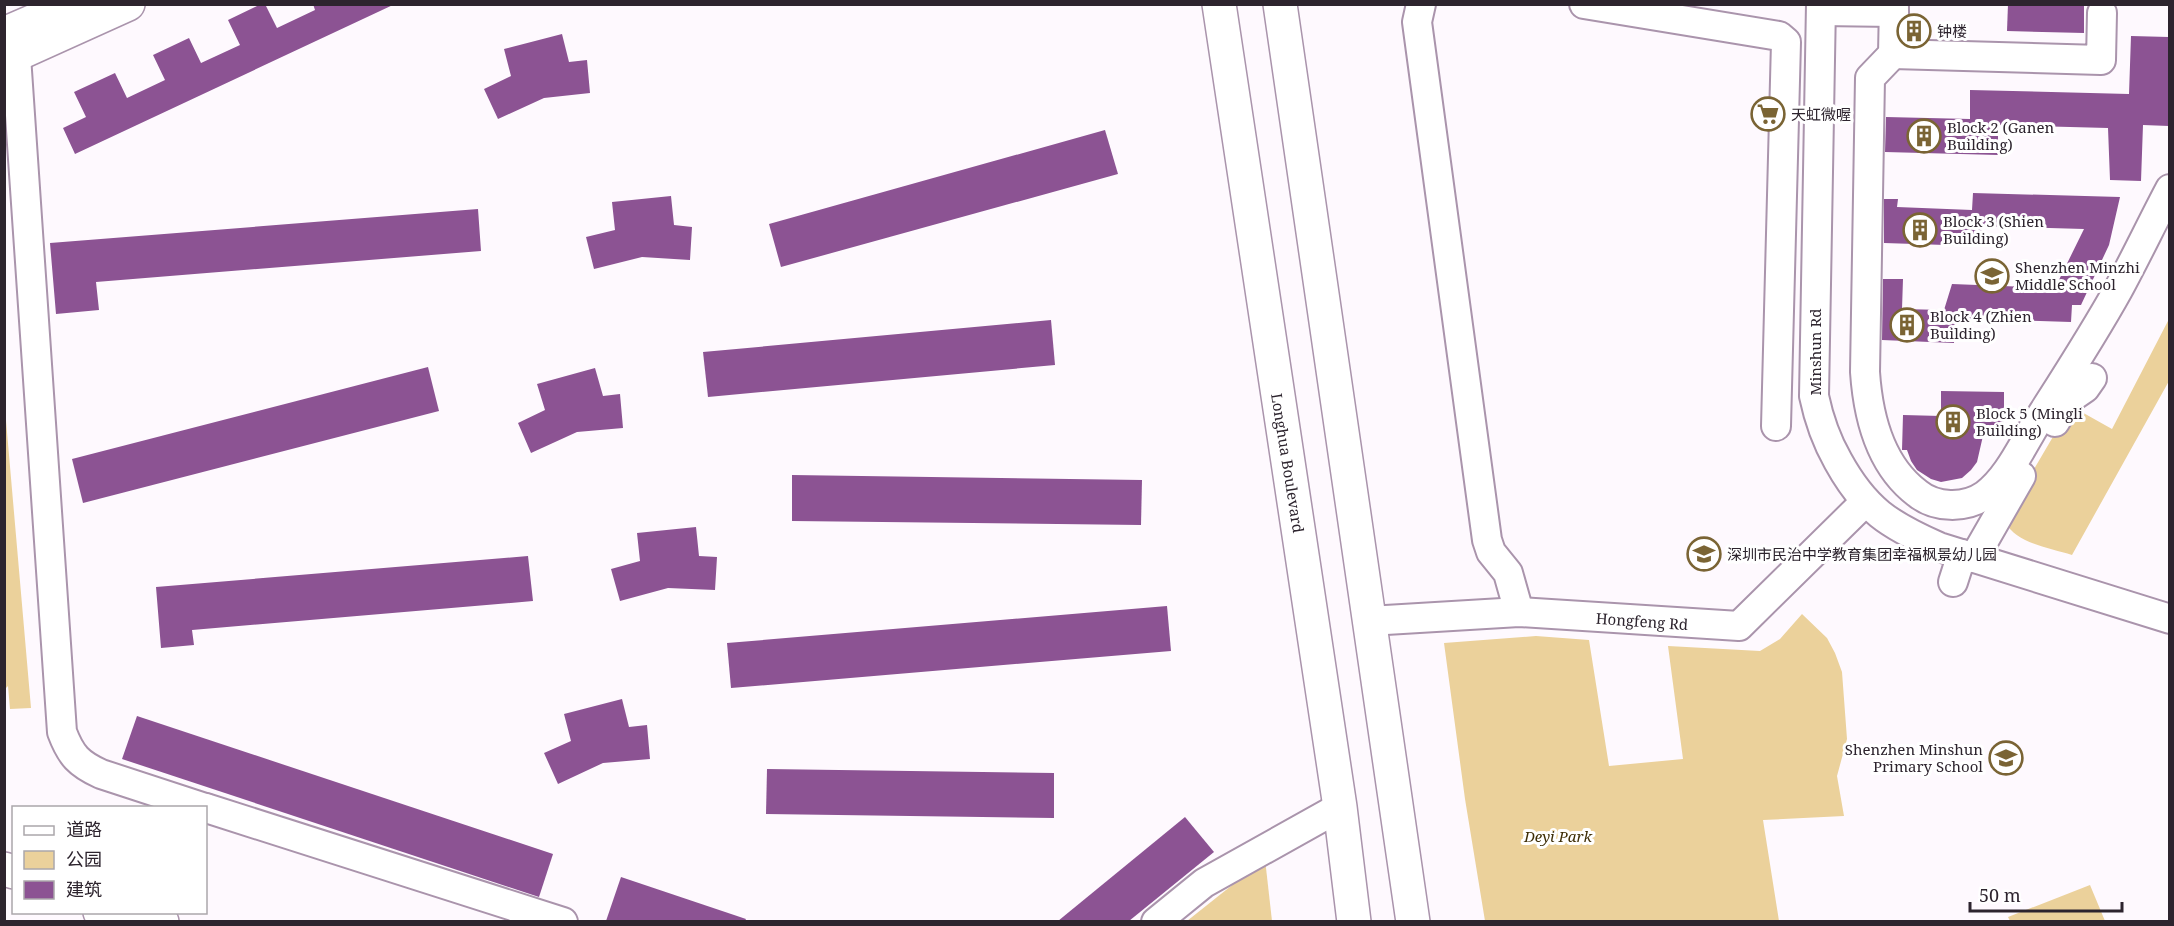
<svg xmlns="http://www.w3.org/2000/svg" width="2174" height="926" font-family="'Noto Serif','Noto Sans SC',serif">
<rect width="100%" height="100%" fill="#fef9fe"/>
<g fill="#ebd19b">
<path d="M2169 319V381L2072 555C2050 548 2017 544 2005 522L2007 515 2071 406 2112 429Z"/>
<polygon points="5,409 31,708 10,709 8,686 4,690"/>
<polygon points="1802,614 1827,638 1835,653 1842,672 1847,739 1837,776 1844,816 1763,820 1779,921 1485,921 1465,799 1444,643 1536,636 1589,640 1609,766 1683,759 1668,646 1760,651 1780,639"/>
<polygon points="1265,859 1272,921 1187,921"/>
<polygon points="2090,885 2105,921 2010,921 2008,917"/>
</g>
<g fill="#8c5393">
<polygon points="261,4 265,4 277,28 315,10 313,4 395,4 75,154 63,128 86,117 74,92 115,73 127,98 165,80 153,55 189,38 201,63 240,45 228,20"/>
<polygon points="2008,4 2084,4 2084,33 2007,31"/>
<rect x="1910" y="23" width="14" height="15"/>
<polygon points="562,34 569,62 587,60 590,93 544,98 498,119 484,89 511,76 504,49"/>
<polygon points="2131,36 2169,37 2169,126 2143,125 2141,181 2110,180 2108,128 1998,125 1998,155 1885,152 1886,117 1970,119 1970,90 2129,94"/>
<polygon points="1105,130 1118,174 781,267 769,224"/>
<polygon points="1973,193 2120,197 2109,245 2081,305 2072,305 2071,322 1955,318 1954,343 1882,340 1883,279 1903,279 1902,309 1944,310 1952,284 2055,288 2084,229 1983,226 1976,246 1884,243 1884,199 1898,199 1897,207 1972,210"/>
<polygon points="671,196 674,225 692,227 690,260 642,257 594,269 586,237 615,230 612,202"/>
<polygon points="478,209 481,251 96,282 99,310 56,314 50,243"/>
<polygon points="1051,320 1055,365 708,397 703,352"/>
<polygon points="428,367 439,411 83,503 72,459"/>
<polygon points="595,368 603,396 620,394 623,428 577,432 531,453 518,423 545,410 537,384"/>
<polygon points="1941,391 2004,392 2004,428 1985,427 1977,462 1971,470 1962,478 1941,482 1931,479 1917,470 1911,461 1907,450 1902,450 1903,415 1941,416"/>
<polygon points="792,475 1142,480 1141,525 792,521"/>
<polygon points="696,527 699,556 717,557 715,590 668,588 620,601 611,569 640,561 637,533"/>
<polygon points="528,556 533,601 192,630 194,645 161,648 156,587"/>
<polygon points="1167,606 1171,651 731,688 727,643"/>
<polygon points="622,699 629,727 647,725 650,759 603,763 558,784 544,753 571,741 564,714"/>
<polygon points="137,716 553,854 539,897 122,759"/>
<polygon points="767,769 1054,773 1054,818 766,814"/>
<polygon points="1185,817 1214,852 1129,921 1058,921"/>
<polygon points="621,877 746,919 745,921 606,921"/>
</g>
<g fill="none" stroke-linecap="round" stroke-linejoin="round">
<defs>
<g id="minor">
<polyline points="1421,4 1417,22 1487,540 1491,552 1508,573 1519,612"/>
<polyline points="1584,4 1779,36 1786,42 1776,426"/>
<path d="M1821 4 1814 396C1819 420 1826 440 1838 461 1865 510 1889 525 1939 547L2170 619"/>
<path d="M1894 4 1893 54 1870 78 1865 372C1868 416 1880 465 1917 493 1935 508 1965 509 1985 495 2008 478 2022 446 2037 422 2065 378 2093 335 2118 290 2136 257 2152 223 2170 189"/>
<polyline points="1821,11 1894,12"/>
<polyline points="1893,54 2101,60 2102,13"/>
<path d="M16 56 62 732C71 756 79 764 101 774L205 808"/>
<polyline points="2055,422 2069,399 2085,388 2092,378"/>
<polyline points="1974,558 2021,476"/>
<polyline points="1953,582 1962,554"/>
<polyline points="1369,621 1519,612 1739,626 1865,502"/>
<polyline points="206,808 563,922"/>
<polyline points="1156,922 1204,883 1340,807"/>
</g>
<g id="major">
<polyline points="1219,4 1340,807 1354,922"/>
<polyline points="1280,4 1413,922"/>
<polyline points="4,34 73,4"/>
<polyline points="4,60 128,4"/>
<polyline points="4,869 14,872"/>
<polyline points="100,912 116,922"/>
<polyline points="136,912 162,922"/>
</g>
</defs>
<use href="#minor" stroke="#aa94ac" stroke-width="32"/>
<use href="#major" stroke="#aa94ac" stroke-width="36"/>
<use href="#minor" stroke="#fff" stroke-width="28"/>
<use href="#major" stroke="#fff" stroke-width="33"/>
</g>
<defs>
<symbol id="building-ring" viewBox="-11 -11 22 22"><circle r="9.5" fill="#fff" stroke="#7a6434" stroke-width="1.5"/><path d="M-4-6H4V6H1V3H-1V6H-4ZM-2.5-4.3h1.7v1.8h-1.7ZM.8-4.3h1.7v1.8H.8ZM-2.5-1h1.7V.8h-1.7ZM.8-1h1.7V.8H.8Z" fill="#7a6434"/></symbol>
<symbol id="supermarket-ring" viewBox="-11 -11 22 22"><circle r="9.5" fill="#fff" stroke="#7a6434" stroke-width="1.5"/><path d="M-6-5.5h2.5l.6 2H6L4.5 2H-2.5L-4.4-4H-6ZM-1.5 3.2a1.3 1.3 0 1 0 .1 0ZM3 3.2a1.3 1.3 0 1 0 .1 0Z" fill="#7a6434"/></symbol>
<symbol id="school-ring" viewBox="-11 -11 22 22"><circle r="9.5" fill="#fff" stroke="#7a6434" stroke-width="1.5"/><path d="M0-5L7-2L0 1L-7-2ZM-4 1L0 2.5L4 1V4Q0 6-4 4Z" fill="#7a6434"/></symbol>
</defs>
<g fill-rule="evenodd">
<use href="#building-ring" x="1895" y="12" width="38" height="38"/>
<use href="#supermarket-ring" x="1749" y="95" width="38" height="38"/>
<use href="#building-ring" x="1905" y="117" width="38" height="38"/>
<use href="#building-ring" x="1901" y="211" width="38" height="38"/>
<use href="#school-ring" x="1973" y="257" width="38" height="38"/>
<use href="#building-ring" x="1888" y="306" width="38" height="38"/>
<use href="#building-ring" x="1934" y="403" width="38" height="38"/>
<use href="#school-ring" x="1685" y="535" width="38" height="38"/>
<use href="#school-ring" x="1987" y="739" width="38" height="38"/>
</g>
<g text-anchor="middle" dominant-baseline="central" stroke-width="6" stroke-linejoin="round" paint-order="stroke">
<g font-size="15" fill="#2d242e" stroke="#fff" text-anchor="start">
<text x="1937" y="31">钟楼</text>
<text x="1791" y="114">天虹微喔</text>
<text x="1947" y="127">Block 2 (Ganen<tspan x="1947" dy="17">Building)</tspan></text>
<text x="1943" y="221">Block 3 (Shien<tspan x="1943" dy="17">Building)</tspan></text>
<text x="2015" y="267">Shenzhen Minzhi<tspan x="2015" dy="17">Middle School</tspan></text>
<text x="1930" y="316">Block 4 (Zhien<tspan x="1930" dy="17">Building)</tspan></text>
<text x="1976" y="413">Block 5 (Mingli<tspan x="1976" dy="17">Building)</tspan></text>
<text x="1727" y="554">深圳市民治中学教育集团幸福枫景幼儿园</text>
<text x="1983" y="749" text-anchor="end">Shenzhen Minshun<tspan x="1983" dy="17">Primary School</tspan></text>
</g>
<g font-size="15" fill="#2d242e" stroke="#fff">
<text transform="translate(1815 352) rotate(-90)">Minshun Rd</text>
<text transform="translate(1288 463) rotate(81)">Longhua Boulevard</text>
<text transform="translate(1642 621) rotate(4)">Hongfeng Rd</text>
</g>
<g font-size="15" font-style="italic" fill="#3d2d05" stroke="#fff">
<text x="1558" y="836">Deyi Park</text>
</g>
</g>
<rect width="2174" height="926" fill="none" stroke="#2d242e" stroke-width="12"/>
<rect x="12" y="806" width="195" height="108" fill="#ffffff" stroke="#aba7ab" stroke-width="1.5"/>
<rect x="24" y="826" width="30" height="9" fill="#ffffff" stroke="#aba7ab" stroke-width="1.5"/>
<text x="66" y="836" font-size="18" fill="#2d242e">道路</text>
<rect x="24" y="851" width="30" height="18" fill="#ebd19b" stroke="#aba7ab" stroke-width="1.5"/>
<text x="66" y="866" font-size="18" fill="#2d242e">公园</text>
<rect x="24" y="881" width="30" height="18" fill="#8c5393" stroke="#aba7ab" stroke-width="1.5"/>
<text x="66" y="896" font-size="18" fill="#2d242e">建筑</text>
<path d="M1970 902v9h152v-9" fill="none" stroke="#2d242e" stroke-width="3"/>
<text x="1979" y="902" font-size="18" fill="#2d242e" stroke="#ffffff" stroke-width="4.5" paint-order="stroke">50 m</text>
</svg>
